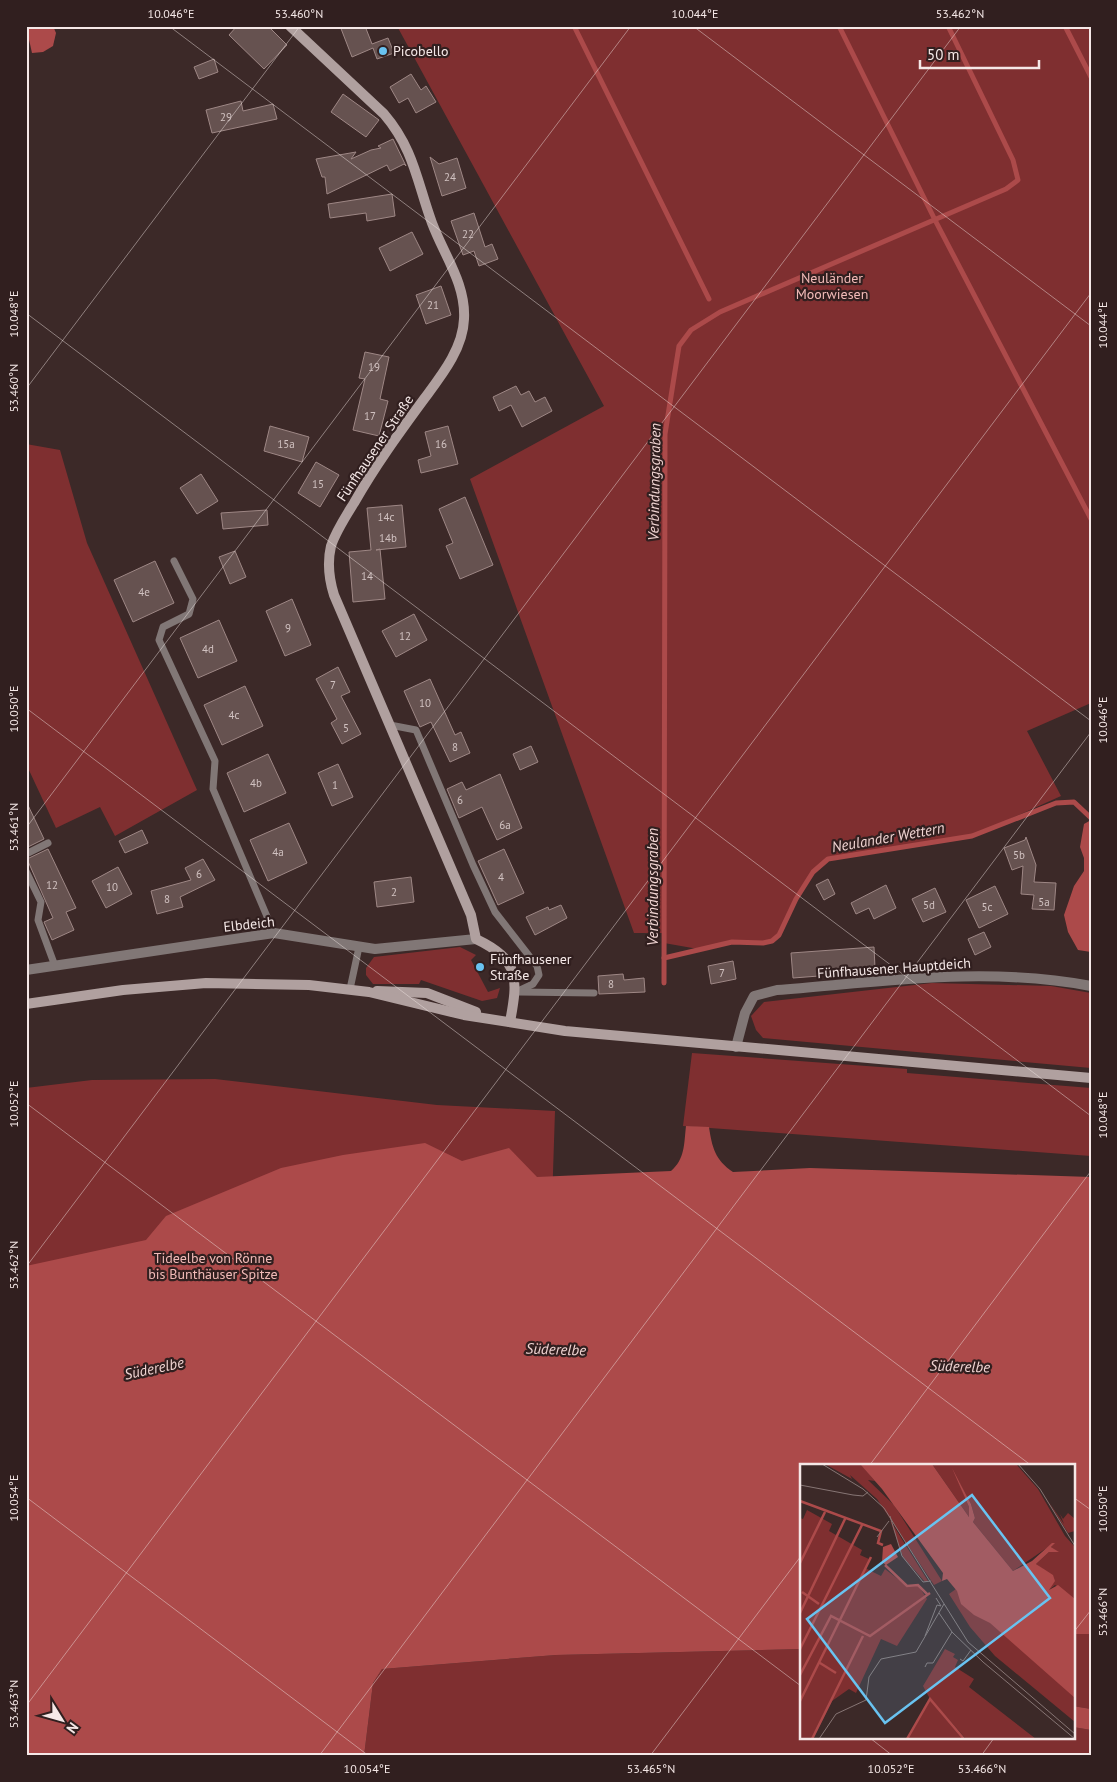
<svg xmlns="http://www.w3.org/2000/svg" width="1117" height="1782" font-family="'PT Sans',sans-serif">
<rect width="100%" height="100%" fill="#3c2928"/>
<g fill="#7f2f30">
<polygon points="397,26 1091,26 1091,703 1027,731 1061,796 972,836 828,859 807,881 779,935 772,941 763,943 732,942 698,949 664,943 664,933 634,933 470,479 604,406"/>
<polygon points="26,444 60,450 87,543 197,790 115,836 100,807 56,828 28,768 26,769"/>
<polygon points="460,947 476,955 471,960 488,992 500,988 497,998 482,1001 421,980 419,984 373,984 366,975 366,968 374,957"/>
<polygon points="932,983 1051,986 1091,993 1091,1068 763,1038 756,1030 751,1016 764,1002"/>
<polygon points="692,1053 907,1069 907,1073 1091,1088 1091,1156 683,1126"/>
<polygon points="215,1079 437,1105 555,1111 545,1418 26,1493 26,1088 92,1080"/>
<polygon points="1073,1634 1091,1634 1091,1709 1073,1706"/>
<polygon points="801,1649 801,1738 1073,1738 1073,1727 1091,1730 1091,1756 364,1756 373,1683 382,1669 556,1655"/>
</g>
<g fill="#ac4a4a">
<polygon points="26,26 53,26 56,33 53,46 43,52 32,53"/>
<polygon points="1091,820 1091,952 1078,950 1068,932 1064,915 1074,886 1084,871 1084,858 1080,847 1084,824"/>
<path d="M686 1126 709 1127C712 1147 715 1160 733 1172L810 1168 1091 1177V1634H1073V1466H801V1649L556 1655 382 1669 373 1683 364 1756H26V1266L146 1240 166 1216 281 1168 343 1155 425 1143 462 1161 509 1148 537 1177 671 1171C685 1159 684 1144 686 1126Z"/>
<polygon points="1073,1706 1091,1709 1091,1730 1073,1727"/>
</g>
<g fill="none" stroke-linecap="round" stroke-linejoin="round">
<g stroke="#ac4a4a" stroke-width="5">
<polyline points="574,26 709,299"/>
<polyline points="839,26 935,220 1091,519"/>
<polyline points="1065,26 1091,77"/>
<polyline points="664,958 732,942 763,943 772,941 779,935 796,899 813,872 828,859 972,836 1056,803 1074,802 1091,818"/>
<polyline points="664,983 665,434 679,346 691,330 720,312 1006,189 1018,180 1013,160 948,26"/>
</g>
</g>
<g fill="#665250" stroke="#9e8785">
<polygon points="237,26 268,26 287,45 264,69 229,35"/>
<polygon points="340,26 365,26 372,44 388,38 394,53 377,59 373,48 352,57"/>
<polygon points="214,59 218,72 199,79 194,67"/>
<polygon points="411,74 421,90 426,86 436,102 416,113 408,98 399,103 390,87"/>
<polygon points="343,94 379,120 366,137 331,112"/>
<polygon points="241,101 243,111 273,104 277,119 212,133 206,110"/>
<polygon points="393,139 406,166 404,164 390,171 387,165 327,194 325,177 322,177 316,159 356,152 351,159 371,150 381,148 378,146"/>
<polygon points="430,157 439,164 457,158 466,188 442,196"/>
<polygon points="392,194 395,216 367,221 366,213 330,218 328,204"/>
<polygon points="474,213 485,247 492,244 498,259 479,266 474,251 463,255 451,221"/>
<polygon points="412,232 423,254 390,271 379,248"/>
<polygon points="441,286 451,315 426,324 416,295"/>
<polygon points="365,352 389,357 380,399 388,401 379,436 353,430 365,379 359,378"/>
<polygon points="516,386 521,395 529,391 535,402 545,397 552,411 522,427 511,405 499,411 493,397"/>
<polygon points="270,426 309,437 302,462 264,451"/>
<polygon points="448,426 458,464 421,473 418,460 431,456 425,432"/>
<polygon points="316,462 339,475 320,507 298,493"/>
<polygon points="201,474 218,501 197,514 180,488"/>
<polygon points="465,497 493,565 460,579 446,546 453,543 439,509"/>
<polygon points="402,505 406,547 376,550 380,549 385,599 353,602 349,552 371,550 367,508"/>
<polygon points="267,510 268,525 223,529 221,513"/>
<polygon points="235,551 246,577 230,584 219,557"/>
<polygon points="155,561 174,603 133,622 114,580"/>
<polygon points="292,599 311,645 285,656 266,611"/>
<polygon points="414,614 427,640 396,657 382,631"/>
<polygon points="219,620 237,661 198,678 180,638"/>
<polygon points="338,667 350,692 341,696 361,734 342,744 331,723 337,719 316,679"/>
<polygon points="430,679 455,735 461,732 470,753 450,762 431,722 420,727 404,691"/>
<polygon points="245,686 263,726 222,745 204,705"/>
<polygon points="531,746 538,762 520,770 513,754"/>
<polygon points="268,754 286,793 244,812 227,773"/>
<polygon points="338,764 353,797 332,806 318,773"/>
<polygon points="500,774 522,828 497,840 482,807 459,818 447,789 462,782 466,790"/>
<polygon points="26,801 44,839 26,848"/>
<polygon points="289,823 307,863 268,881 250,840"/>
<polygon points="142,830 148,843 125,853 119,841"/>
<polygon points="1026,837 1036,865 1034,882 1056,883 1054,910 1032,909 1034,895 1021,894 1023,866 1012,870 1004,848 1025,840"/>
<polygon points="48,849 76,908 66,912 74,930 52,940 44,922 53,918 27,859"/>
<polygon points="504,849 524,893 498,905 478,861"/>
<polygon points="203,859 215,880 180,897 183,907 157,914 151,891 191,880 185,868"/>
<polygon points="118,867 132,894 106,908 92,881"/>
<polygon points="411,877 414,902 377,907 374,882"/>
<polygon points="828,879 835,894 824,900 816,885"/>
<polygon points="886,885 896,908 874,919 869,908 856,914 851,903"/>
<polygon points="995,886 1008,914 979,928 966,900"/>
<polygon points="935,888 946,912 923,922 912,899"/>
<polygon points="561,905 567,918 535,935 526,917 548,907 549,910"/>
<polygon points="984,932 991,947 975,955 968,939"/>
<polygon points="874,947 875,968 818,972 819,976 793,978 791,953"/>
<polygon points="733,961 736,979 711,984 708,966"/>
<polygon points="623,974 624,980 644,978 645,992 599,994 598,976"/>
</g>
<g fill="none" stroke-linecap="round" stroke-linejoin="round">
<g stroke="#817776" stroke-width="7">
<polyline points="174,561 193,599 189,614 163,627 159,640 215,761 213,789 274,933"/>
<polyline points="390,725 416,730 473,865 495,912 537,966 539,975 533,984 516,992"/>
<polyline points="26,854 48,843"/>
<polyline points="26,871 41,902 38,920 55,966"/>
<polyline points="350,989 359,947"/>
<polyline points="519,992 594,993"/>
</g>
<g stroke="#817776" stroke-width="10">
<polyline points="26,970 274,933 375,949 476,939"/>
<path d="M736 1047 745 1013 754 996 777 990C881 982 987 966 1091 986"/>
</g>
<g stroke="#b0a09f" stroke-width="10">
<path d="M290 26 384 114C414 149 417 182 432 223 444 255 466 284 464 319 463 349 441 376 424 399 399 433 375 466 354 503 346 516 336 531 331 546 327 563 329 579 334 595L471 915 476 939C520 960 518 979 510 1022"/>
<polyline points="377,991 427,993 476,1012"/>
<polyline points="26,1004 123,990 206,983 309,985 369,992 464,1015 565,1031 1091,1078"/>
</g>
</g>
<path fill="none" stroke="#f5e8e7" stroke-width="1" stroke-opacity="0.45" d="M169 26 1091 721M693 26 1091 326M26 313 1091 1116M26 389 300 26M26 708 1032 1466M26 828 631 26M26 1103 801 1686M26 1267 961 26M869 1466 1091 1171M26 1497 369 1756M1073 1497 1091 1510M1073 1633 1091 1610M26 1706 1091 293M870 1738 893 1756M319 1756 1091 732M650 1756 801 1556M981 1756 994 1738"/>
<g fill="#69c3f1" stroke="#311f1f" stroke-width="2">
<circle cx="383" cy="51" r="5"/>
<circle cx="480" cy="967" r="5"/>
</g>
<g text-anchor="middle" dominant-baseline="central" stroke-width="4.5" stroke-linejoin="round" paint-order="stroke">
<g font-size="11" fill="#d1c2c1">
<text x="226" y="117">29</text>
<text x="450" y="177">24</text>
<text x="468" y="234">22</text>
<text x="433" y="305">21</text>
<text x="374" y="367">19</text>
<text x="370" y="416">17</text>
<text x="286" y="444">15a</text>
<text x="441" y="444">16</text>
<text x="318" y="484">15</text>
<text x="386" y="517">14c</text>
<text x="388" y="538">14b</text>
<text x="367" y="576">14</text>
<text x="144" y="592">4e</text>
<text x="288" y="628">9</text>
<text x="405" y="636">12</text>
<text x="208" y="649">4d</text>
<text x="333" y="685">7</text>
<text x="425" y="703">10</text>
<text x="234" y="715">4c</text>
<text x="346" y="728">5</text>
<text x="455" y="747">8</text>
<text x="256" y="783">4b</text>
<text x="335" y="785">1</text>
<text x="460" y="800">6</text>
<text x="505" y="825">6a</text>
<text x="278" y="852">4a</text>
<text x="1019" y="855">5b</text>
<text x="199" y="874">6</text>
<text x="501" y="877">4</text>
<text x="52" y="885">12</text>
<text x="112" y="887">10</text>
<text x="394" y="892">2</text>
<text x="167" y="899">8</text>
<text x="1044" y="902">5a</text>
<text x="929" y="905">5d</text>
<text x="987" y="907">5c</text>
<text x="722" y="973">7</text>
<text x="611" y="984">8</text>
</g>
<g font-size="14" fill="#f5e8e7" stroke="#311f1f" text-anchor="start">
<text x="393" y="51">Picobello</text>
<text x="490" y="959">Fünfhausener<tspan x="490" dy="16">Straße</tspan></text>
</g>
<g font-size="14" fill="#f1bab7" stroke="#311f1f">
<text x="832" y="278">Neuländer<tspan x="832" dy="16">Moorwiesen</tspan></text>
<text x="213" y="1258">Tideelbe von Rönne<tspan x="213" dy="16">bis Bunthäuser Spitze</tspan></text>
</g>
<g font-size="14" fill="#f5e8e7" stroke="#311f1f">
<text transform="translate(375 448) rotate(-56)">Fünfhausener Straße</text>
<text transform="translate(249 924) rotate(-6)">Elbdeich</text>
<text transform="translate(894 968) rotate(-4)">Fünfhausener Hauptdeich</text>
</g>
<g font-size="15" font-style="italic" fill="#f1d5d3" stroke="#311f1f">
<text transform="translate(654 482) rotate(-89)">Verbindungsgraben</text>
<text transform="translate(888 837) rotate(-10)">Neulander Wettern</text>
<text transform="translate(652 887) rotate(-90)">Verbindungsgraben</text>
<text transform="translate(556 1349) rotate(2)">Süderelbe</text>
<text transform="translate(960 1366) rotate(2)">Süderelbe</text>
<text transform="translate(154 1368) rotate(-12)">Süderelbe</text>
</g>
</g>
<g transform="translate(800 1464)">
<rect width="275" height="275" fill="#3c2928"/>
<path d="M25 0H60L64 4 75 17 68 16 94 41 142 117 134 121 77 35 50 11 52 15ZM132 0H216L238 25 265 72 275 83V135L255 121 248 127 244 106 236 100 249 88H258L251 83 254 79 213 107 173 58 175 54 171 40 158 16 169 43V53ZM248 37 264 60 260 50 263 55 268 49 275 55V67L268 69ZM7 46 32 60 29 67 62 86 60 91 69 95 65 104 81 112 85 105 107 122 118 121 127 135 97 182 81 175 56 229 49 225 32 237 13 275H0V54L3 55ZM90 56 128 117 125 118 103 93ZM178 109 275 198V258L195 192 170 163 149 130ZM145 185 155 190 153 193 158 196 155 203 174 215 169 223 236 275H166L129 233 123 222ZM130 235 164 275H107Z" fill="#7f2f30"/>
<path d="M60 0H132L169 53V43L152 4 171 40 175 54 173 58 213 107 232 97 252 79H255L251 83 259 88H249L236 100 253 111 255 117 249 126 258 121 275 135V234L190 159 174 151 161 140 157 127 147 115 142 117 143 109 82 25ZM91 80 98 93 86 101 82 98 83 83Z" fill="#ac4a4a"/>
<path fill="none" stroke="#ac4a4a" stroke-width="2.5" d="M0 37 81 67 78 79 83 81M0 99 25 48M85 101 107 122 118 121 127 130M2 128 19 140M0 149 45 55M0 185 62 61M20 199 36 209M0 211 31 152 70 172 130 129M0 237 71 93M12 275 63 172M107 275 130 235 164 275"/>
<path fill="none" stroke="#867574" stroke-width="1" d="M22 0 63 25 84 44 168 178 275 270M218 0 240 25 275 82M0 21 53 31 63 32 68 28M90 52 102 92 123 118 131 117M77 73 89 57M139 149 152 168 183 198 275 275M125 172 137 141 141 142 136 134M160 195 163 197 171 186M125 203 127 199H133L152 168M19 275 36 250 66 236 69 213 81 195 116 188 144 140"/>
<path fill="#69c3f1" fill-opacity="0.15" stroke="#69c3f1" stroke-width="2.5" d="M172 31 250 134 85 259 7 155Z"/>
<rect width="275" height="275" fill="none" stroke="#f5e8e7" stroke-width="2.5"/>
</g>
<rect width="1117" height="1782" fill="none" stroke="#311f1f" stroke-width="55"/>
<g transform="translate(62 1720) rotate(127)" stroke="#311f1f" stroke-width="4" paint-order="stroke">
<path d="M0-4L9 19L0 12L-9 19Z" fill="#f5e8e7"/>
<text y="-8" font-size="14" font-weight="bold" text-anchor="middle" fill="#f5e8e7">N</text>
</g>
<path d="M920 60v8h119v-8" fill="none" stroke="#f5e8e7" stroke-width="2.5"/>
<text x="927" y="60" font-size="15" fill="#f5e8e7" stroke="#311f1f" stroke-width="4" paint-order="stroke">50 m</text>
<rect x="28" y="28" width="1062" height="1726" fill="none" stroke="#f5e8e7" stroke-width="2"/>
<g font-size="12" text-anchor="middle" fill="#f5e8e7">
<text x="171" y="18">10.046°E</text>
<text x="299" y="18">53.460°N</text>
<text x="695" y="18">10.044°E</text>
<text x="960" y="18">53.462°N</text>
<text transform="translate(14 314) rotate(-90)" y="4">10.048°E</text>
<text transform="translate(1103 325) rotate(-90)" y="4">10.044°E</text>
<text transform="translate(14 388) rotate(-90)" y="4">53.460°N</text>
<text transform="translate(14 709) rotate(-90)" y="4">10.050°E</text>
<text transform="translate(1103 720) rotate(-90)" y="4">10.046°E</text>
<text transform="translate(14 827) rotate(-90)" y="4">53.461°N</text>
<text transform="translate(14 1104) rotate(-90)" y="4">10.052°E</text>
<text transform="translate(1103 1115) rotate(-90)" y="4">10.048°E</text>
<text transform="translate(14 1265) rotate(-90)" y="4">53.462°N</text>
<text transform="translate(14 1498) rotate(-90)" y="4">10.054°E</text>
<text transform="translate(1103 1509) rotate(-90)" y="4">10.050°E</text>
<text transform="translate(1103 1612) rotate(-90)" y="4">53.466°N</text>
<text transform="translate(14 1704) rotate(-90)" y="4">53.463°N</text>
<text x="367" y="1773">10.054°E</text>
<text x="651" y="1773">53.465°N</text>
<text x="891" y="1773">10.052°E</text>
<text x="982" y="1773">53.466°N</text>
</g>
</svg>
